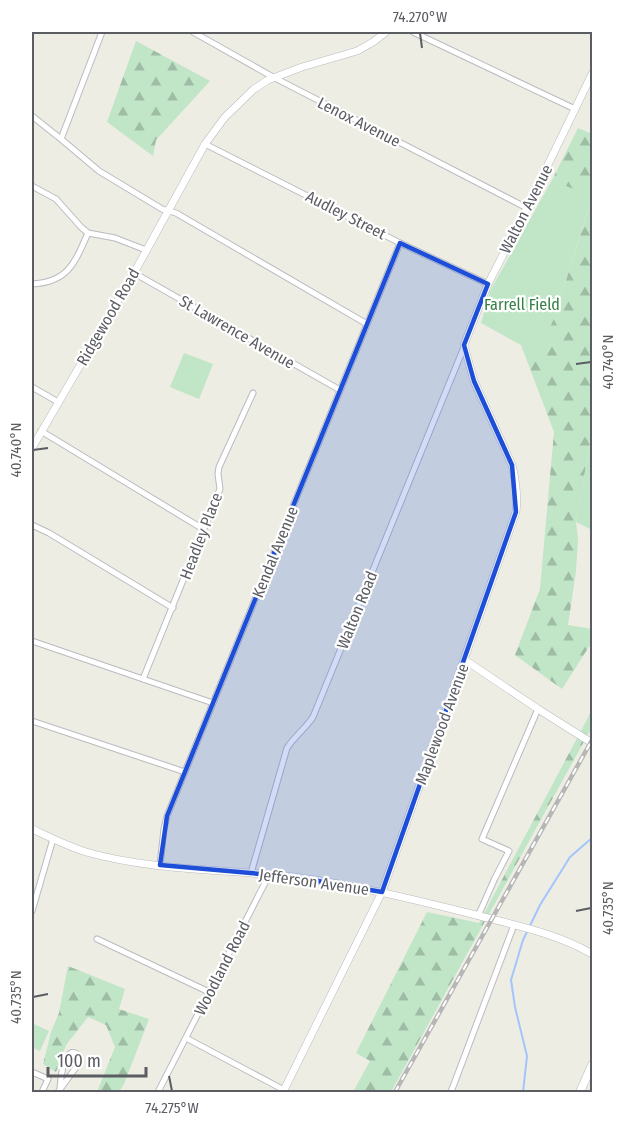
<svg xmlns="http://www.w3.org/2000/svg" width="624" height="1124" font-family="'Fira Sans Condensed',sans-serif">
<defs>
<pattern id="forest-firs" width="22" height="20" patternUnits="userSpaceOnUse" patternTransform="scale(1.5)"><rect width="22" height="20" fill="#c0e5c7"/><path d="M5 1l3.5 6h-7zM16 11l3.5 6h-7z" fill="#9fbda5"/></pattern>
</defs>
<rect width="100%" height="100%" fill="#edede3"/>
<g fill="url(#forest-firs)">
<polygon points="136,41 210,81 156,140 153,156 107,122"/>
<polygon points="578,128 592,134 592,433 576,522 578,539 576,571 568,625 592,629 592,642 562,689 515,655 540,589 554,432 521,345 539,354 555,315 592,198 552,180"/>
<polygon points="592,710 592,727 391,1092 353,1092 370,1061 356,1053 427,912 479,923"/>
<polygon points="68,966 125,989 119,1009 149,1019 124,1084 119,1092 97,1092 115,1047 106,1025 88,1017 66,1045 56,1072 43,1064 51,1032 59,1013"/>
</g>
<g fill="#c0e5c7">
<polygon points="552,180 592,197 555,315 539,355 481,323 490,291"/>
<polygon points="184,353 213,364 199,399 170,387"/>
<polygon points="592,433 592,530 576,522"/>
<polygon points="34,1024 49,1031 40,1051 32,1047 32,1030"/>
</g>
<g fill="none" stroke-linecap="round" stroke-linejoin="round">
<polyline stroke="#a3c5fd" stroke-width="2" points="523,1092 527,1056 515,1007 511,980 523,940 540,905 570,857 592,838"/>
<defs>
<g id="minor">
<polyline points="193,32 273,77 527,208"/>
<polyline points="413,32 575,109"/>
<polyline points="32,116 61,139 99,171 162,209 176,213 367,324"/>
<polyline points="61,139 102,32"/>
<polyline points="205,144 400,243 488,284"/>
<polyline points="32,186 56,199 81,227 88,233 115,238 146,250"/>
<polyline points="134,273 340,390"/>
<path d="M32 284C69 282 75 262 88 233"/>
<polyline points="32,387 58,402"/>
<polyline points="41,431 203,529"/>
<polyline points="32,525 49,533 173,608"/>
<polyline points="32,641 213,703"/>
<polyline points="143,679 220,489 218,474 219,467 253,393"/>
<polyline points="32,721 185,772"/>
<polyline points="160,865 164,829 167,816 400,243"/>
<path d="M251 873 287 748C294 737 305 729 313 717L464 347"/>
<polyline points="32,911 53,839"/>
<polyline points="478,916 495,878 509,851 482,839 538,709"/>
<polyline points="97,939 209,992"/>
<polyline points="186,1038 284,1090"/>
<polyline points="32,1072 48,1079 42,1092"/>
<path d="M58 1092 77 1066 78 1056 76 1053C74 1053 72 1052 71 1053 62 1056 61 1080 60 1088"/>
<polyline points="158,1092 269,875"/>
<polyline points="451,1092 514,925"/>
</g>
<g id="tertiary">
<polyline points="32,448 134,273 205,144 225,117 254,89 268,80 302,67 357,51 373,42 386,32"/>
<polyline points="465,660 538,709 592,743"/>
<path d="M32 829C49 837 67 846 86 852 153 871 225 869 294 877 356 885 416 900 476 915 515 925 558 934 592 954"/>
<path d="M283 1092 382 892 516 512C518 495 516 481 512 465L474 381 464 345 488 284 527 208 592 74"/>
</g>
<polyline id="secondary" points="580,1092 592,1065"/>
</defs>
<use href="#minor" stroke="#babbc1" stroke-width="7"/>
<use href="#tertiary" stroke="#babbc1" stroke-width="8"/>
<use href="#secondary" stroke="#b8bac1" stroke-width="9"/>
<use href="#minor" stroke="#fff" stroke-width="5"/>
<use href="#tertiary" stroke="#fff" stroke-width="7"/>
<use href="#secondary" stroke="#fff" stroke-width="8"/>
<defs>
<polyline id="rail" points="395,1092 592,740"/>
</defs>
<use href="#rail" stroke="#b6b6b7" stroke-width="4.5"/>
<use href="#rail" stroke="#fff" stroke-width="2" stroke-dasharray="7" stroke-linecap="butt"/>
</g>
<path fill="#1d4ed8" fill-opacity="0.2" stroke="#1d4ed8" stroke-width="4.5" stroke-linejoin="round" d="M400 243 488 284 464 345 474 381 512 465 516 512 382 892 294 877 160 865 167 816Z"/>
<path fill="none" stroke="#5b5d63" stroke-width="2" d="M420 33 422 48M576 364 591 362M33 450 48 448M576 911 591 908M33 997 48 994M169 1076 172 1091"/>
<g text-anchor="middle" dominant-baseline="central" stroke-width="4.5" stroke-linejoin="round" paint-order="stroke">
<g font-size="16" fill="#5b5d63" stroke="#fff">
<text transform="translate(359 122) rotate(27)">Lenox Avenue</text>
<text transform="translate(526 209) rotate(-63)">Walton Avenue</text>
<text transform="translate(346 215) rotate(27)">Audley Street</text>
<text transform="translate(108 317) rotate(-60)">Ridgewood Road</text>
<text transform="translate(237 332) rotate(30)">St Lawrence Avenue</text>
<text transform="translate(201 536) rotate(-69)">Headley Place</text>
<text transform="translate(275 552) rotate(-68)">Kendal Avenue</text>
<text transform="translate(357 610) rotate(-68)">Walton Road</text>
<text transform="translate(442 724) rotate(-70)">Maplewood Avenue</text>
<text transform="translate(314 882) rotate(8)">Jefferson Avenue</text>
<text transform="translate(222 968) rotate(-63)">Woodland Road</text>
</g>
<g font-size="16" fill="#358047" stroke="#fff">
<text x="522" y="304">Farrell Field</text>
</g>
</g>
<rect width="624" height="1124" fill="none" stroke="#ffffff" stroke-width="66"/>
<path d="M48 1067v9h98v-9" fill="none" stroke="#5b5d63" stroke-width="3"/>
<text x="57" y="1067" font-size="18" fill="#5b5d63" stroke="#ffffff" stroke-width="4.5" paint-order="stroke">100 m</text>
<rect x="33" y="33" width="558" height="1058" fill="none" stroke="#5b5d63" stroke-width="2"/>
<g font-size="15" text-anchor="middle" fill="#5b5d63">
<text x="420" y="22">74.270°W</text>
<text transform="translate(608 362) rotate(-90)" y="5">40.740°N</text>
<text transform="translate(16 450) rotate(-90)" y="5">40.740°N</text>
<text transform="translate(608 908) rotate(-90)" y="5">40.735°N</text>
<text transform="translate(16 997) rotate(-90)" y="5">40.735°N</text>
<text x="172" y="1113">74.275°W</text>
</g>
</svg>
